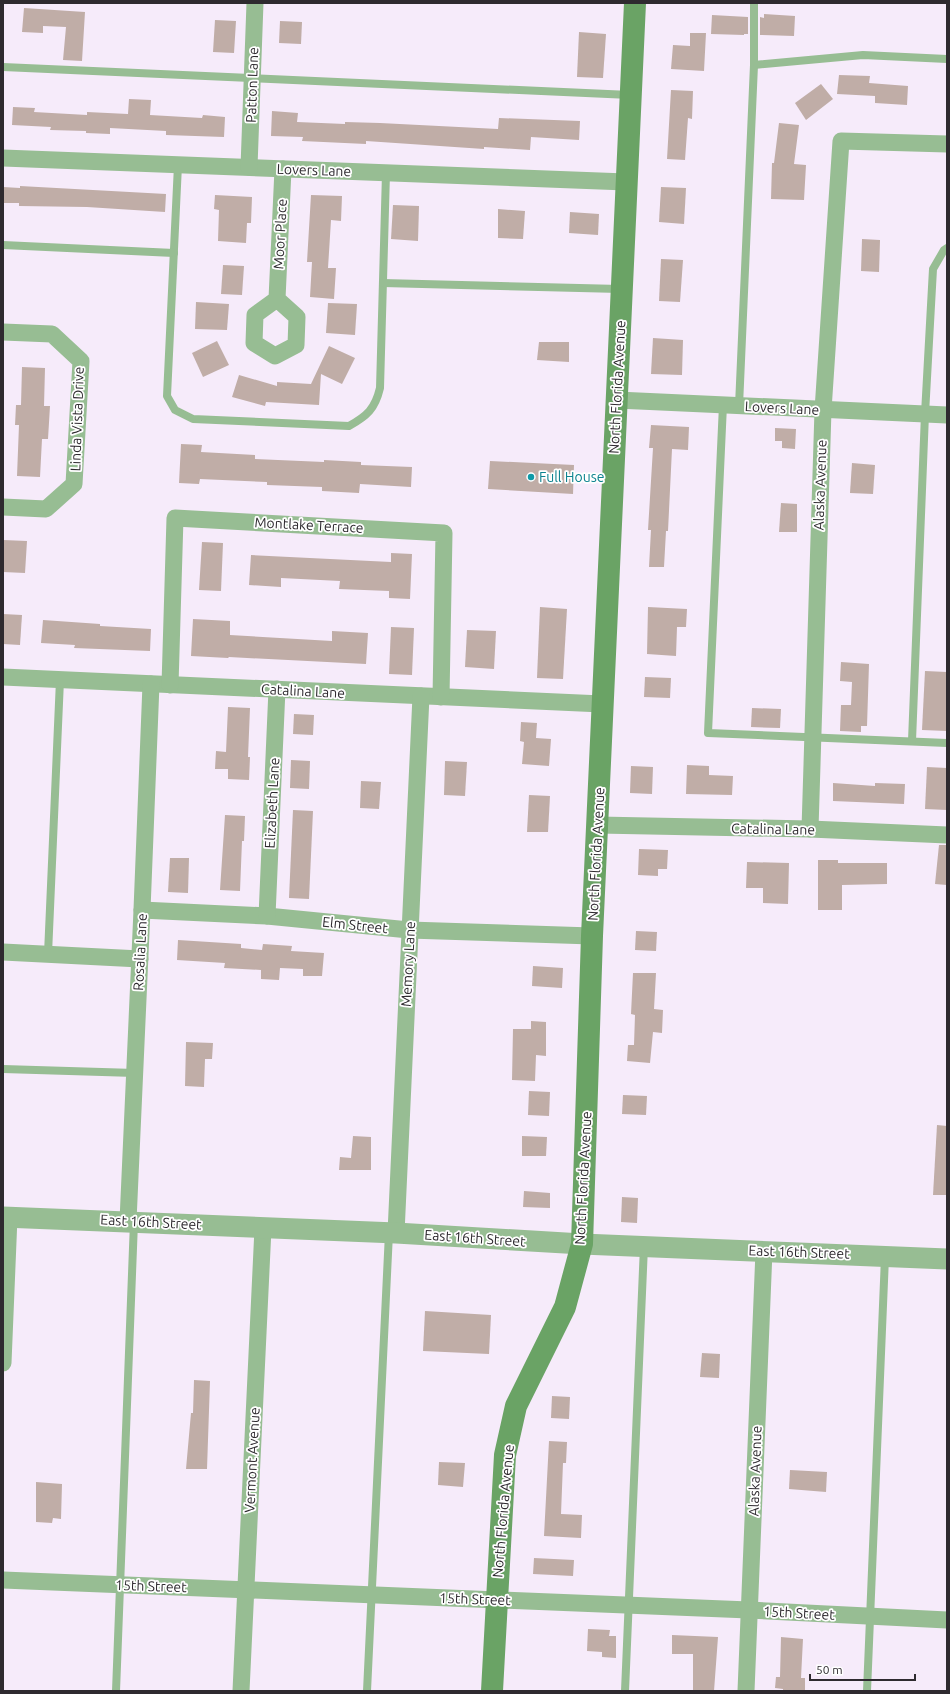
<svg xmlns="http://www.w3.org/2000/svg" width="950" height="1694" font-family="Ubuntu,sans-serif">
<rect width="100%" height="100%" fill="#f6ebfa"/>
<g fill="#c0ada7">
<polygon points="24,8 85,12 82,61 63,60 66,27 43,26 43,33 22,32"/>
<polygon points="764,14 795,16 794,36 760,35 760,17 764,18"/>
<polygon points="712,15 748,17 748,34 744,34 744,35 711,34"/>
<polygon points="215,20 236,21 234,53 213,52"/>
<polygon points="280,21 302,22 301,44 279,43"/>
<polygon points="579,32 606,34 603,78 577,77"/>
<polygon points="690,33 706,33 704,71 671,69 673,45 690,46"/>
<polygon points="839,75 870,76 869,83 908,86 907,105 875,103 875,96 837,94"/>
<polygon points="821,84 833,99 806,120 795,103"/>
<polygon points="671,90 693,91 692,119 688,118 685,160 667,159"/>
<polygon points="129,99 151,100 150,115 202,118 203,115 225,117 224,137 166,135 166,131 110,128 110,134 86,133 86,131 50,130 51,127 12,125 13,107 35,108 34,112 87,115 87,112 128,114"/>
<polygon points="272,111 298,113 297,122 345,124 345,122 380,123 498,129 499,118 580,121 579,140 531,137 530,150 484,147 484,149 366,141 366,144 302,141 303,137 271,136"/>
<polygon points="779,123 799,125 794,164 806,165 804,200 771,199 772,163 774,163"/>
<polygon points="20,186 166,194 165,212 87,207 19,206 19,203 3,203 3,187 20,188"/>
<polygon points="661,187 686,188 684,224 659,222"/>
<polygon points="215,195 252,197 251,223 247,223 246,243 218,241 219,210 214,209"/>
<polygon points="311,195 342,196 341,221 331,220 328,268 336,268 334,299 310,297 312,262 307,262"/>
<polygon points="393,205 419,206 418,241 391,239"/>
<polygon points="498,209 525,211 523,239 498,238"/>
<polygon points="570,212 599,214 598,235 569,233"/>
<polygon points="862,239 880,240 879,272 861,271"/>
<polygon points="661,259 683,260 680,302 659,301"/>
<polygon points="223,265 244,266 242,295 221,294"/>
<polygon points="196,302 229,304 227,330 195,329"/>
<polygon points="328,303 357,304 355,335 326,333"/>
<polygon points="653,338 683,340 682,375 651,374"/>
<polygon points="217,341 229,365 203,377 192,353"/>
<polygon points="539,342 569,342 569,362 537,360"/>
<polygon points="329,346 355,358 342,384 321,374 319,405 266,402 265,406 232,397 239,375 277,386 277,382 311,384"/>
<polygon points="22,367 45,368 44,406 50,406 48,439 42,439 40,477 17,476 19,425 15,425 16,405 21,405"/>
<polygon points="651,425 689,427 688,450 672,449 668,531 666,531 664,567 649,567 651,530 648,530 653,448 649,448"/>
<polygon points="775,428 796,429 795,449 782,448 782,441 775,441"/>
<polygon points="181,444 202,445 201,452 255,455 255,459 324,462 324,460 361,462 361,465 412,467 411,487 360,484 359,493 322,491 322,487 267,485 267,482 200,479 199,484 179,483"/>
<polygon points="490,461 574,465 573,494 488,489"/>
<polygon points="852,463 875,465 873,494 850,493"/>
<polygon points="781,503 797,504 797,532 779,532"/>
<polygon points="3,540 27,541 25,573 3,572"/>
<polygon points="202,542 223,543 221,591 199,590"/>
<polygon points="391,553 412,554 410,599 389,598 389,591 339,589 340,581 281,578 281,587 249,585 251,555 391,562"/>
<polygon points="540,607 567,609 563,679 537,678"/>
<polygon points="648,607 687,609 686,627 677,627 676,656 647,654"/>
<polygon points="3,614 22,615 20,645 3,644"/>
<polygon points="193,619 230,621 230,635 332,641 332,631 368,633 366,664 229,657 228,658 191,656"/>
<polygon points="43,620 100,624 100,626 151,629 150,651 74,648 75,645 41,643"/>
<polygon points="391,627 414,628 412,675 389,674"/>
<polygon points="467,630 496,631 494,669 465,667"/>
<polygon points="841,662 869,664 867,726 861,726 861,732 840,731 841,705 851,705 852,682 840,681"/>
<polygon points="925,671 947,672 947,731 922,730"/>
<polygon points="645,677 671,678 670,698 644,697"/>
<polygon points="228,707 250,708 248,757 250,757 249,780 228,779 228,769 215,769 216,751 226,752"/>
<polygon points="752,708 781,709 780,728 751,727"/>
<polygon points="294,714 314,715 313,735 293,734"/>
<polygon points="521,722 537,723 536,738 551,739 549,766 522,764 524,742 520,741"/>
<polygon points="291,760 310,761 309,789 290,788"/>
<polygon points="445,761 467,762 465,796 444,795"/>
<polygon points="687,765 709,766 709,775 733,776 732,795 686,794"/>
<polygon points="631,766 653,767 652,794 630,793"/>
<polygon points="927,767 947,768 947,810 925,809"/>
<polygon points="361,781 381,782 379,809 360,808"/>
<polygon points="833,783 875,786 875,783 905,784 904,804 833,801"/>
<polygon points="529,795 550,796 548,832 527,832"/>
<polygon points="293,810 313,811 309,899 289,898"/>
<polygon points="225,815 245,816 244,841 242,841 240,891 220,890"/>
<polygon points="939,845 947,845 947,885 935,884"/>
<polygon points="639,849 668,850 667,869 658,869 658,876 638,875"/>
<polygon points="170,858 189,858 188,893 168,892"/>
<polygon points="818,860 838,860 838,863 887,863 887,884 842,885 842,910 818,910"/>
<polygon points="747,862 789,863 788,904 763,903 763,888 746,888"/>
<polygon points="636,931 657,932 656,951 635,950"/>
<polygon points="178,940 241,944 241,948 262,950 263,944 292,946 291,951 324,953 322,976 303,976 303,969 280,968 279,980 261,979 261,970 224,968 225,963 177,960"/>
<polygon points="533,966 563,968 562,988 532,986"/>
<polygon points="633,973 656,973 654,1009 663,1010 662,1033 653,1032 650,1063 627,1061 628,1045 634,1045 635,1015 631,1014"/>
<polygon points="531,1021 546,1022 546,1056 536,1055 535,1081 512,1080 513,1029 531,1029"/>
<polygon points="186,1042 213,1043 212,1059 205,1059 204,1087 185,1086"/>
<polygon points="529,1091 550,1092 549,1116 528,1115"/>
<polygon points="623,1095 647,1096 646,1115 622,1114"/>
<polygon points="937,1125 947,1126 947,1195 933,1195"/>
<polygon points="353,1136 371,1137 371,1170 339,1170 340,1157 351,1158"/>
<polygon points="522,1136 547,1137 546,1156 522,1156"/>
<polygon points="524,1191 550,1193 550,1208 523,1207"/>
<polygon points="622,1197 638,1198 637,1223 621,1222"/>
<polygon points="425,1311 491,1315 489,1354 423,1351"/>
<polygon points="702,1353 720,1354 719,1378 700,1377"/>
<polygon points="194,1380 210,1381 207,1469 186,1469 191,1413 193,1413"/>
<polygon points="552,1396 570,1397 569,1419 551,1418"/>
<polygon points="549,1441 567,1442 566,1463 563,1463 561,1514 582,1515 581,1538 544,1536"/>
<polygon points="439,1462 465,1463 463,1487 438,1485"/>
<polygon points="790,1470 827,1472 826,1492 789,1489"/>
<polygon points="36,1482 62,1484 61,1519 53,1518 52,1523 36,1522"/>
<polygon points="534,1558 574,1560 573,1576 533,1574"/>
<polygon points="588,1629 610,1630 609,1636 616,1636 616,1658 602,1657 602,1652 587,1651"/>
<polygon points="672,1635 718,1637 714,1691 693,1691 693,1654 672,1654"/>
<polygon points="781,1637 803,1639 801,1678 805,1678 805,1691 783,1691 783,1689 775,1688 776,1677 780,1677"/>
</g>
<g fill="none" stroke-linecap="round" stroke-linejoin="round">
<g stroke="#97bd93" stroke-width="8">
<polyline points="754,65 863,55 947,59"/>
<polyline points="3,67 630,95"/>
<path d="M178 165 167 396 175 410 193 419 349 426C367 416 375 409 380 388L386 173"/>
<polyline points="3,245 174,253"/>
<polyline points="383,283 620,289"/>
<polyline points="723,405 708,733 947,743"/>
<polyline points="739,406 754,65 754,3"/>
<polyline points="912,741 925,414 933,269 944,250 947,248"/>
<polyline points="48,954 60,680"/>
<polyline points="3,1069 135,1073"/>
<polyline points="116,1691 134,1222"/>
<polyline points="367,1691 389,1233"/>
<polyline points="625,1691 644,1246"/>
<polyline points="867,1691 885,1257"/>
</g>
<g stroke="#97bd93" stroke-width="17">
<polyline points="3,158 626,182"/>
<polyline points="249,167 255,3"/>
<polyline points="277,299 297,317 296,345 275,356 254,343 255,315 277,299 283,169"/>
<polyline points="3,332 52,334 81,361 74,484 46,509 3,507"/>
<polyline points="617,400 947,415"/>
<polyline points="3,677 602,704"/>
<polyline points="170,685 175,518 444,533 441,697"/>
<polyline points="598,825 810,829 947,835"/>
<polyline points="810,829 823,410 841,141 947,144"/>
<polyline points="142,910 267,916 409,930 592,936"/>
<polyline points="267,916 277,689"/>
<polyline points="3,952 140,959"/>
<polyline points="128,1221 142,910 151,684"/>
<polyline points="396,1233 421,696"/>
<polyline points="3,1363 9,1217"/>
<polyline points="3,1580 749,1610 947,1620"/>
<polyline points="241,1691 263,1228"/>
<polyline points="746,1691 764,1251"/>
</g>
<polyline stroke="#97bd93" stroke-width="21" points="3,1217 396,1233 582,1244 947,1259"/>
<polyline stroke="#6aa365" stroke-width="22" points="492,1691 505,1455 516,1406 565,1307 582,1244 592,936 635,3"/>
</g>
<circle fill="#0f9aa8" stroke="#fff" stroke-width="1.5" cx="531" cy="477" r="4"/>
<g text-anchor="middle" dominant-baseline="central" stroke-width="3.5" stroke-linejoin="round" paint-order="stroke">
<g font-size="14" fill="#2e2a2f" stroke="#fff">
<text transform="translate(252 85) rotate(-88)">Patton Lane</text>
<text transform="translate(314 170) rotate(2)">Lovers Lane</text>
<text transform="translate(280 234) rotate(-87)">Moor Place</text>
<text transform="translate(617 387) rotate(-87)">North Florida Avenue</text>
<text transform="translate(782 408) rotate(3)">Lovers Lane</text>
<text transform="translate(77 419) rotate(-88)">Linda Vista Drive</text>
<text transform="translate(820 485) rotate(-88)">Alaska Avenue</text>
<text transform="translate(309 525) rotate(3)">Montlake Terrace</text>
<text transform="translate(303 691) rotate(3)">Catalina Lane</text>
<text transform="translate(272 803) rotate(-87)">Elizabeth Lane</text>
<text transform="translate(773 829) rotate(1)">Catalina Lane</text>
<text transform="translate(596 854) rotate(-87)">North Florida Avenue</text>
<text transform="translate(355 925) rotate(6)">Elm Street</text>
<text transform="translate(140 952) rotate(-87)">Rosalia Lane</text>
<text transform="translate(408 964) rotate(-87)">Memory Lane</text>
<text transform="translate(583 1178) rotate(-87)">North Florida Avenue</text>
<text transform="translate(151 1222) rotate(3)">East 16th Street</text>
<text transform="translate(475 1238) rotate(4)">East 16th Street</text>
<text transform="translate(799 1252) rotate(2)">East 16th Street</text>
<text transform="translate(252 1460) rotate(-87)">Vermont Avenue</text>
<text transform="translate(755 1471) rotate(-88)">Alaska Avenue</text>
<text transform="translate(503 1511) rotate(-85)">North Florida Avenue</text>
<text transform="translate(151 1586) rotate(2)">15th Street</text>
<text transform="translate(475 1599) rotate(2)">15th Street</text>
<text transform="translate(799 1613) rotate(3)">15th Street</text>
</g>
<g font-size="14" fill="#0d838f" stroke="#fff" text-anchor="start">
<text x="539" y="477">Full House</text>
</g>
</g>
<rect width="950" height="1694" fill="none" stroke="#2e2a2f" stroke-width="8"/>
<path d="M810 1674v6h105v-6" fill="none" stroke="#2e2a2f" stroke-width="2"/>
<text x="816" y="1674" font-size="12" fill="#2e2a2f" stroke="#ffffff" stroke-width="3" paint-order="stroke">50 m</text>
</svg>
